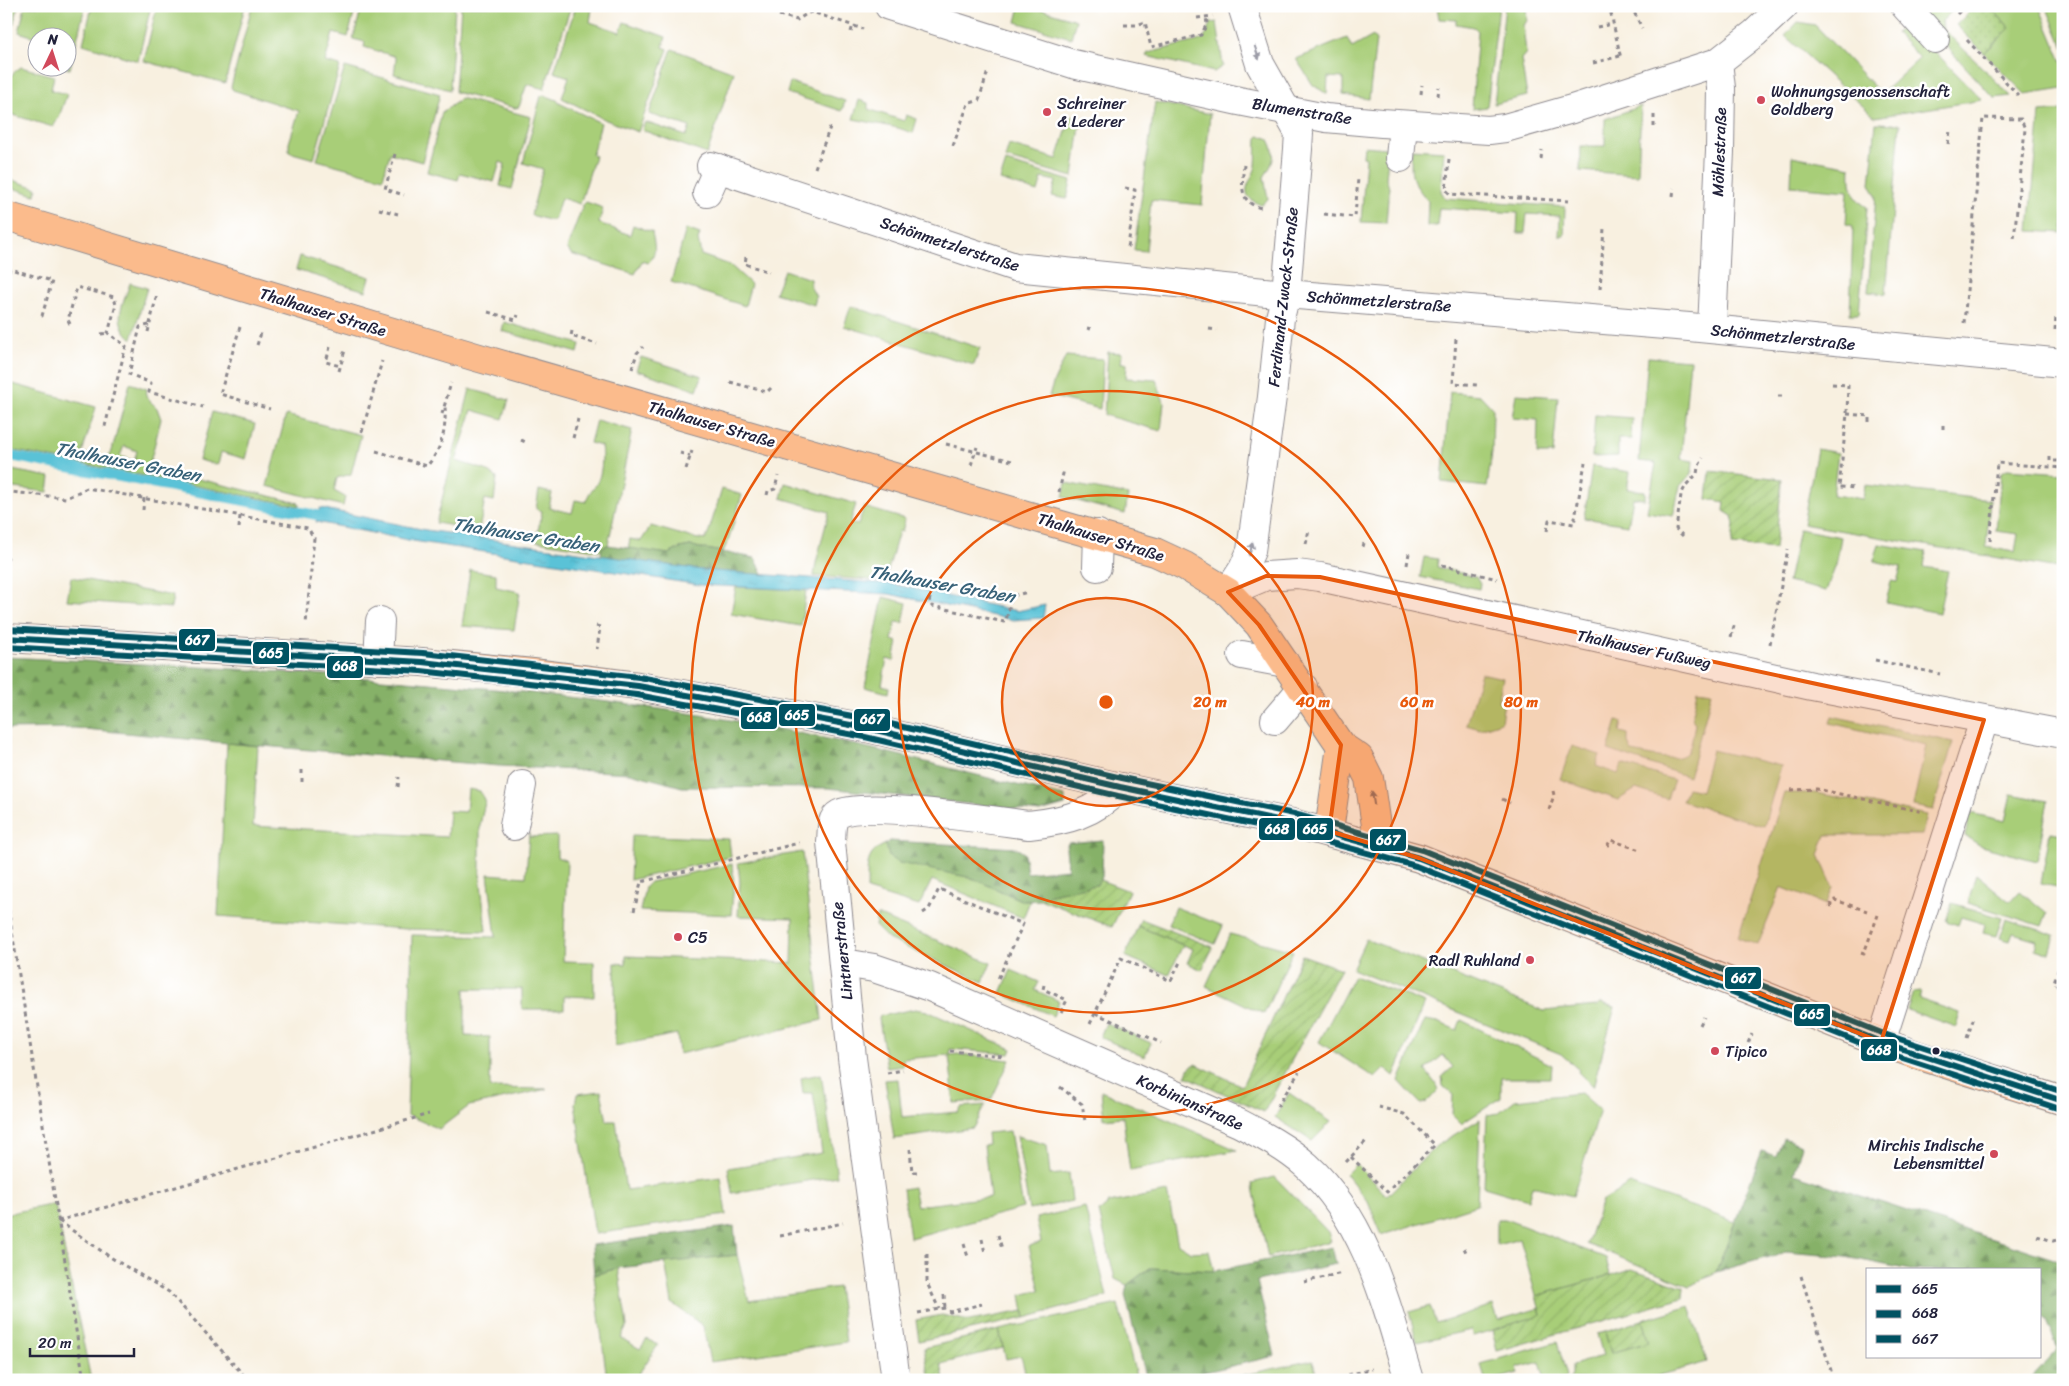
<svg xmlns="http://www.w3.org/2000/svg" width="2069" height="1386" font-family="Sriracha,sans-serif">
<defs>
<pattern id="forest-firs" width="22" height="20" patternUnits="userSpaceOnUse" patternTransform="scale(1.25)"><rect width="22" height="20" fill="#86b168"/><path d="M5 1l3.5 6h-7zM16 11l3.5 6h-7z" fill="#6d9057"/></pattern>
<pattern id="park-dots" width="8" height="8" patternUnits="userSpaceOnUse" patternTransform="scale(1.25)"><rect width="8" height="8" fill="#a8ce78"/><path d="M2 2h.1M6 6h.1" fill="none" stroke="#90b169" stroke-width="1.8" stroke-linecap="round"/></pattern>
<pattern id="garden-furrows" width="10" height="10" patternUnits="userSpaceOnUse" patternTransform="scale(1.25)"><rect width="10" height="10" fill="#a8ce78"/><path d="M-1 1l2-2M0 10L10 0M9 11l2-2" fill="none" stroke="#90b169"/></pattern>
<pattern id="water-ripples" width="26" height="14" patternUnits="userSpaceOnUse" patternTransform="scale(1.25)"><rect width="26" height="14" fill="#5ac2d7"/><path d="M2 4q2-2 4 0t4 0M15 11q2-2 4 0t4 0" fill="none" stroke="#4ea6b9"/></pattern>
</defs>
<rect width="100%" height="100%" fill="#fff"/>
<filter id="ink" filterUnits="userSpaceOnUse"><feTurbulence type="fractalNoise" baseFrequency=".02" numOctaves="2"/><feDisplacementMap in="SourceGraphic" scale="10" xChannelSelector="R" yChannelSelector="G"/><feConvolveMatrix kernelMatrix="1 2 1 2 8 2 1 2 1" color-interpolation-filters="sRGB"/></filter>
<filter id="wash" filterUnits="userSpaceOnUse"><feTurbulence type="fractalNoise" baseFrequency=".0096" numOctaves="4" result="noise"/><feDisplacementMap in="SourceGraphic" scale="20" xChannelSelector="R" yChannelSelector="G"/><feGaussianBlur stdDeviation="1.12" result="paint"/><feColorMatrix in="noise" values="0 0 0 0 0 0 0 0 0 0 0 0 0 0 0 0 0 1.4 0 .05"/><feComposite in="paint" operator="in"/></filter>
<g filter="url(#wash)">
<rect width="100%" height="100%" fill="#f8f0e0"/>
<g fill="#a8ce78" stroke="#65785a" fill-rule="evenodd">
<polygon points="6,6 18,6 11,34 6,34"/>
<polygon points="25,6 85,6 70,69 64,68 68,68 68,38 38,38 19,32"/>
<polygon points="92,6 151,6 138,61 83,44"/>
<polygon points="157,6 245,6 225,83 144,61"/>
<polygon points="252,6 356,6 348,37 333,33 325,62 340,66 314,159 289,152 289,143 299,111 233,90 231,87"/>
<polygon points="362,6 455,6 450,90 394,74 396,60 394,56 364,47 365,42 353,39"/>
<polygon points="461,6 571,6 544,89 527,84 519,107 515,108 455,92"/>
<polygon points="576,6 585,6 592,9 590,22 620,32 624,22 666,37 663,47 668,49 638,132 606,120 562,98 569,77 554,72"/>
<polygon points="1020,6 1031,6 1076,20 1071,38 1016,22"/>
<polygon points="1437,6 1499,6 1487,107 1472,109 1478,31 1474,27 1456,24 1456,20 1439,19"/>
<polygon points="1505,6 1526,6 1527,21 1523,25 1526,53 1521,59 1527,96 1494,104"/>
<polygon points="1916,6 1949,6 1952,11 1942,21 1943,29 2011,96 1994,98 1913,10"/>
<polygon points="1989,6 2039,6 2063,64 2063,88 2025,94 1984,53 2010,28"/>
<polygon points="2046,6 2058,6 2063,17 2063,47"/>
<polygon points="1217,22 1223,66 1214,72 1146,56 1148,53 1201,40 1206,35 1210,23"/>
<polygon points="1798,22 1815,25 1881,94 1920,58 1896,33 1907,23 1982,100 1875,117 1785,36"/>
<polygon points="1373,36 1376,40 1369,99 1343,95 1343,78 1328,77 1327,94 1313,85 1296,59 1347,38 1352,48"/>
<polygon points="672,49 734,72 707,154 642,130 645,122 686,136 690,127 649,114"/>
<path d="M21 67 54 76 51 90 67 94 59 117 53 127 10 114V109L6 108C6 85 2 81 21 67Z"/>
<polygon points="345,67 440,94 422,162 390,153 383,178 317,160"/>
<polygon points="790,82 845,101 842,111 787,93"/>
<polygon points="544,95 557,100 559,103 601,123 592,155 595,156 580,204 561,198 554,220 548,220 531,215 543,169 523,163 541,96"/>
<polygon points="460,98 531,117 512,189 500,186 505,164 500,162 494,182 460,173 458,180 427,172 442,112 457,102"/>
<polygon points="859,100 868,103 868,109 904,121 906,115 917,119 913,133 898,128 853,119"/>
<polygon points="1155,102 1210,114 1202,205 1151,200 1146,251 1134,250"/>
<polygon points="1641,106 1638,175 1580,171 1581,146 1605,146 1605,119"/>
<polygon points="2063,110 2063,233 2029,231 2040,112"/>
<polygon points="1071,116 1081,119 1073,177 1005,158 1009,145 1057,159"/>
<polygon points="1876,123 1900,124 1886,294 1868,292 1876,196 1870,184"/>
<path d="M1259 136 1268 138C1278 155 1273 163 1264 177L1268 199 1261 205C1234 194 1253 181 1256 166 1257 156 1256 147 1257 138Z"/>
<polygon points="1364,146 1385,148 1388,157 1386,179 1389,187 1386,223 1361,222 1366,158 1363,157"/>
<path d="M1412 149 1444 151 1441 191 1445 198 1565 207 1564 236H1559L1560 216 1527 214 1525 233H1517L1518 213 1439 208 1437 226H1427L1428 201C1410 179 1410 177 1412 149Z"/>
<path d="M1792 156 1851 167C1850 184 1851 198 1867 207L1859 314H1850L1853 226 1846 224 1848 191 1791 186Z"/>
<polygon points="1006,162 1071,181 1067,199 1052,196 1056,181 1042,178 1038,192 1000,180"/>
<polygon points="6,178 37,188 35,195 6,186"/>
<path d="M586 202 603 208 599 223 630 235 633 225 652 232C654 244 658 254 648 263L642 261 635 274 571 254 567 248 583 205Z"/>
<polygon points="686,229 700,234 698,240 701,255 730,265 751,284 745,306 671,282"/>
<polygon points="300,256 370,277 366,291 296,270"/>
<polygon points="784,270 810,279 810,286 816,297 814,305 775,293"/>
<path d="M130 283 147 288 132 339C111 321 123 306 130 283Z"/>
<polygon points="851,306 980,348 974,365 844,326"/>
<polygon points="504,322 580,344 578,353 502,331"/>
<polygon points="1108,352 1122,353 1121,363 1127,363 1126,378 1156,380 1164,402 1161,431 1104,415"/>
<polygon points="1066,356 1103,359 1100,409 1049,396 1054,381"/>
<polygon points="641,357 702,376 697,390 636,370"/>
<polygon points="1648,357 1690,360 1681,459 1693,461 1692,473 1680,486 1673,516 1647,512 1656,463 1639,461"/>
<path d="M6 382 96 407 82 453 106 458 111 454 130 383 147 389 146 397 157 408 161 419 149 467 299 503V506L6 449ZM124 446 137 451 134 461 120 456Z"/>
<polygon points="470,389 509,400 503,419 472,410 456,461 486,470 497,478 494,501 485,499 479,530 436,523"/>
<polygon points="1450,392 1480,395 1493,409 1492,452 1487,487 1442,482"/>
<polygon points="1516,394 1558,397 1553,454 1537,454 1538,420 1512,418"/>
<polygon points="212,412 255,424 246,459 221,452 218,465 199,460"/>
<polygon points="286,415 361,435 351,474 337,478 334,491 345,497 343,506 267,486"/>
<polygon points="1595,415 1632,418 1631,439 1618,439 1618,456 1592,457"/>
<path d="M596 420 632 430 608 545 602 547 601 551 536 541 542 511 536 509 539 490 552 493 549 508 572 513 575 500 586 502C588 494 591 491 596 485 602 475 603 457 601 446L590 443Z"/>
<polygon points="1817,449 1838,453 1833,495 1863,499 1865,485 1990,500 1986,547 2015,552 2018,534 1996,531 2001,473 2007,469 2063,473 2063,569 1803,524"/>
<polygon points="1592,466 1630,472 1627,489 1645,491 1645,499 1633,498 1628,525 1584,518"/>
<polygon points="6,469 50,477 48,492 6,487"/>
<polygon points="785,483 856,504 850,523 858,525 864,507 905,519 902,532 899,531 885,581 814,576 816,563 829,512 781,498"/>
<polygon points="1066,483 1128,495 1125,514 1063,497"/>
<polygon points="722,489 742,495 729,539 723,552 690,546 680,548 669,554 628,549 630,539 641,541 651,526 693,538 705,540 708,534"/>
<polygon points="1799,529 1841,537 1836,565 1826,591 1788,582"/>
<polygon points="1879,544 1926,552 1924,567 1948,571 1939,613 1886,602 1891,581 1897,582 1901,567 1874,561"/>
<polygon points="1424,557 1438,559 1437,567 1476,577 1480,584 1479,589 1420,577"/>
<polygon points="470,570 496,574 496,587 520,592 514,630 462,626"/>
<polygon points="71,577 173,596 171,608 67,600"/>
<polygon points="736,587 804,590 806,591 801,626 731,614"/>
<polygon points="883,597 907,603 903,623 896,622 892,640 898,642 894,661 887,659 882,685 889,687 888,693 865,687"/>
<polygon points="1481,673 1503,678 1498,701 1504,702 1501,722 1480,729 1466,725"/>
<path d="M1698 690 1712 692 1689 777 1608 750 1617 721 1622 722 1620 732 1628 734V743L1632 752C1645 754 1679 765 1688 751 1692 743 1693 733 1695 724L1692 718Z"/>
<polygon points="1832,716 1953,742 1933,810 1913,806 1926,745 1830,723"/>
<polygon points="227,743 258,746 253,826 447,837 449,811 466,812 468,789 480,791 485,802 480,825 480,874 486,931 406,929 218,916"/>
<polygon points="1572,746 1600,755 1596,766 1618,774 1622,764 1674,780 1667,799 1636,789 1618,800 1560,779"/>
<polygon points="1712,750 1781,766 1764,826 1682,801 1687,788 1701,791"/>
<polygon points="1784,793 1816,793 1927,815 1922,835 1826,835 1819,855 1833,887 1826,905 1781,887 1758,945 1738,938"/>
<polygon points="2011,794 2048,801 2037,861 1981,846 1965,836 1970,813 2005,821"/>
<polygon points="2050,832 2063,834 2063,888 2041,884"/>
<polygon points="529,833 529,837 557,836 557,857 567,861 563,961 594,962 594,997 564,996 564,1009 522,1009 522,989 465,989 465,1036 490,1037 490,1088 547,1089 469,1106 439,1129 407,1115 412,935 496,937 488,874 526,877"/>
<polygon points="632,835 729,839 731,857 630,880"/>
<path d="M886 844V850L942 871 972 878 1023 901H1030L1023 918 932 880 919 906 867 890C868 869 863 854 886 844Z"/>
<polygon points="802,852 822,1020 679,1054 677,1034 615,1046 615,963 626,964 626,956 792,963 793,918 738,916 740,882 738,863"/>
<polygon points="732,864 734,885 731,915 640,911 645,887 650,882"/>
<polygon points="1976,874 2010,902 2020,891 2047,913 2042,926 1968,903"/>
<polygon points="1952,903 2002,918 1996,936 1983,933 1985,924 1961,917 1958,925 1946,921"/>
<polygon points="1175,907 1223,926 1215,944 1168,925"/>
<polygon points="877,915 991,963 983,982 888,939 875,926"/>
<polygon points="2006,919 2055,935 2050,954 2035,949 2037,940 2013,933 2010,941 2000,938"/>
<polygon points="1138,926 1183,945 1169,975 1125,956"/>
<polygon points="1230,934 1293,951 1264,1014 1206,986"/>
<polygon points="1366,939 1544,1011 1597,1006 1600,1003 1615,1007 1593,1087 1578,1072 1579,1070 1561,1054 1352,969"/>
<polygon points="1011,970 1039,982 1035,990 1059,1001 1053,1016 1001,993"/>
<polygon points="1354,976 1425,1003 1394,1076 1385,1068 1375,1078 1319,1042"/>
<polygon points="1921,991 1919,999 1960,1013 1956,1027 1907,1010 1913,992"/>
<polygon points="915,1009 927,1011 1012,1049 1010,1054 950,1049 950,1055 957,1054 1010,1060 991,1100 954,1103 949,1055 903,1059 903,1066 887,1068 879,1019 880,1016"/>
<polygon points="1425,1020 1437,1022 1457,1030 1461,1020 1552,1065 1551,1078 1501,1078 1501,1098 1461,1124 1452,1115 1453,1095 1443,1086 1442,1077 1453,1067 1443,1055 1425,1070 1435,1083 1438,1090 1427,1102 1421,1104 1399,1081"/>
<polygon points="1106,1023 1151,1043 1144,1057 1100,1037"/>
<polygon points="821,1074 837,1176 732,1193 728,1168 822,1153 813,1093 803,1093 801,1078"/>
<polygon points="898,1079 902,1117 958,1112 961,1107 985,1105 973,1128 894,1139 885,1080"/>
<polygon points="601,1091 607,1121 616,1121 626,1190 721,1177 726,1215 595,1234 575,1104 577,1094"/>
<polygon points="1101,1091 1237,1150 1130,1171 1123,1117 1104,1119"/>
<polygon points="1289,1093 1331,1122 1312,1141 1275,1117"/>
<polygon points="1581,1093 1600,1110 1573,1196 1532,1186 1528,1200 1484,1187 1487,1115 1498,1113 1515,1100"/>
<polygon points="1480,1119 1477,1205 1382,1235 1368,1202 1346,1174 1356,1164 1387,1196 1436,1146"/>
<polygon points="1010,1131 1023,1208 910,1238 903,1189 913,1187 917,1206 990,1197 984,1145 988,1144 987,1133"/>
<polygon points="1017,1136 1047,1145 1050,1175 1069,1173 1072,1201 1029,1210"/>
<polygon points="1275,1177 1328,1232 1331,1241 1268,1257 1252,1183"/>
<polygon points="1630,1184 1735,1222 1716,1272 1690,1286 1587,1244 1602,1201"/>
<polygon points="1167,1192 1178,1244 1191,1252 1209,1251 1214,1271 1150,1268 1127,1285 1115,1279 1099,1212 1109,1203"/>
<polygon points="55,1204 91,1380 6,1380 6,1214"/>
<polygon points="1085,1207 1107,1296 1025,1318 1021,1295 1040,1290 1029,1246 1041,1242 1036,1218"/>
<polygon points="1497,1219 1505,1219 1606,1258 1610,1275 1536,1296 1520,1239 1497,1245"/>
<polygon points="737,1255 749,1301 838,1287 846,1342 710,1362 703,1326 672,1303 665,1262"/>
<polygon points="618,1268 627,1326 621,1338 640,1349 647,1339 658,1345 638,1375 643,1380 607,1380 594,1275"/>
<polygon points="1118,1304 1137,1380 1027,1380 1021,1356 1006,1359 999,1330"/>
<polygon points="1493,1305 1498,1320 1540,1308 1542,1315 1473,1336 1471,1330 1417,1342 1409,1312 1430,1306 1436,1323"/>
<polygon points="1690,1306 1707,1362 1643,1380 1570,1380 1572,1375 1572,1365 1603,1356 1597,1334 1605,1332 1611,1353 1648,1342 1642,1320"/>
<polygon points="1557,1342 1567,1376 1564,1380 1545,1380 1540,1362 1517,1368 1518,1373 1493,1380 1485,1380 1481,1364"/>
<polygon points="1313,1360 1317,1380 1221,1380"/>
</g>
<g fill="url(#forest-firs)" stroke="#546a52">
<polygon points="608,545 669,554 680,548 690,546 755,558 764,575 702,570 601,556 602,547"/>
<path d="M6 657C225 668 444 678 660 709 726 718 792 731 856 745 926 761 995 781 1065 796V805L1040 812 828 788 682 787 630 773 499 766 227 743 75 728 6 729Z"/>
<polygon points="1103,840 1102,877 1097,885 1051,894 1042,900 1023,901 972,878 899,863 889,857 886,844 890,841 1016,848 1024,853 1027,873 1068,869 1066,848 1068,843"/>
<polygon points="1783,1138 1802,1145 1794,1174 2063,1262 2063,1374 2057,1380 2029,1380 2058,1349 2046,1321 2040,1315 2040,1270 1910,1270 1846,1257 1786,1252 1716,1272 1762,1151 1776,1156"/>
<polygon points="734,1226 737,1255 618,1268 594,1275 592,1245"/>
<polygon points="1332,1247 1336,1264 1257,1281 1275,1356 1170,1380 1147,1380 1125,1295 1127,1285 1150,1268 1214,1271"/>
</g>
<polygon fill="url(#park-dots)" stroke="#65785a" points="1975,6 1989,6 2010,28 1984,53 1956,25"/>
<g fill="url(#garden-furrows)" stroke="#65785a">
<polygon points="1710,471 1782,479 1775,549 1732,545 1734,524 1732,516 1724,511 1725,502 1707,499"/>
<polygon points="1100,880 1129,891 1112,927 1042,900 1051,894 1097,885"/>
<polygon points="1141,919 1213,947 1202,970 1187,963 1193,949 1138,926"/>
<polygon points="1302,955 1341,969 1264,1112 1186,1076 1190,1067 1196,1064 1242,1086"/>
<polygon points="1632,1269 1684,1287 1683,1298 1497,1351 1492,1330 1541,1315 1536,1296"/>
<polygon points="1024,1311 1025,1318 919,1341 916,1320 942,1315 969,1321"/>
<polygon points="1642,1320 1649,1342 1611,1353 1605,1332"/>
<polygon points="999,1330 1003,1348 941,1364 944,1380 930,1380 924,1348"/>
</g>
<polygon fill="url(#water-ripples)" stroke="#3e7289" points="320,508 426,530 702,570 892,584 1017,611 1045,605 1043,618 1013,620 889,594 700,585 413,541 316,522"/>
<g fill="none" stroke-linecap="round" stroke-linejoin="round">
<polyline stroke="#5ac2d7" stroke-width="10" points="6,455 332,518"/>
</g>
</g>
<g filter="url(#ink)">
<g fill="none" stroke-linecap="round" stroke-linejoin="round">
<defs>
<g id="minor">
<polyline points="889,6 1073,64 1239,101 1326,118 1382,123 1489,130 1505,128 1572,109 1718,62 1755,33 1784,6"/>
<polyline points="1905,6 1935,39"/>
<polyline points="1400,158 1403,125"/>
<polyline points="711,166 1015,267 1286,294 1689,327 2063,363"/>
<polyline points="707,193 718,168"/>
<polyline points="1712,329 1720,151 1721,88 1718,62"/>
<polyline points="1097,567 1098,534"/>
<polyline points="1228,592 1266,576 1297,574 1320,577 1812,686 2063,734"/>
<polyline points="1228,592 1243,569 1251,551 1272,397 1280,318 1286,294 1298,149 1299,133 1260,64 1242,6"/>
<polyline points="1242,655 1285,663"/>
<polyline points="378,660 380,621"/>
<polyline points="1275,720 1303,687"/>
<polyline points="514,826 522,785"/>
<path d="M844 963 874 968 930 987 1239 1123C1262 1135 1287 1148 1307 1166 1367 1221 1386 1304 1409 1380"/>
<polyline points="1881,1042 1984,720"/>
<path d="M896 1380 852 1058 831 842C832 833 830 819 839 814 862 800 996 821 1029 825 1066 821 1094 814 1120 787"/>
</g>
<g id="major">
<polyline points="6,216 476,357 1155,552 1185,566 1228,592 1259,625 1341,746 1359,758 1369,778 1379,846"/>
<polyline points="6,638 422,662 533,673 638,686 867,728 1120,787 1292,823 1419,858 1881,1042 1917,1055 2063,1101"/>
<polyline points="1329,831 1341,746"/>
</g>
</defs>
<use href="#minor" stroke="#8d898e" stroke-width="30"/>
<use href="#major" stroke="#8d898e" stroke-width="30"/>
<g stroke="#8d898e" stroke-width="3" stroke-dasharray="4 4" stroke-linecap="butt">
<polyline points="770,6 781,10"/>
<polyline points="1613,6 1610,9 1621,59"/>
<polyline points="1631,6 1642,28"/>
<polyline points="1957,14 1965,6"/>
<polyline points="779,15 797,20 808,13 812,12 863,29"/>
<polyline points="1197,18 1213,16"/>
<polyline points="1124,25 1137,25 1145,22 1151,47 1201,35 1207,24 1206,17"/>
<polyline points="1597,27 1613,24"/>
<polyline points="851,32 853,25"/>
<polyline points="1967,40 2018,95"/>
<polyline points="1593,63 1620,56"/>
<polyline points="1421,94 1422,85"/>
<polyline points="1438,96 1439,87"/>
<polyline points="1654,127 1654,115"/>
<polyline points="1948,144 1950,131"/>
<polyline points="953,146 968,104 979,100 988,71"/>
<polyline points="395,154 385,189 404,195"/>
<polyline points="1449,159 1446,190 1450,194 1571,201"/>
<polyline points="1541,159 1542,150"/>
<path d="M1244 165C1242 184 1238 203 1262 208"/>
<polyline points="815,168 830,127"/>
<polyline points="1125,188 1135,190 1128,248"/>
<polyline points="1673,196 1674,188"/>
<polyline points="379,209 398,214"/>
<polyline points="1324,214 1355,217 1358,178"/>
<polyline points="746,257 745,264 769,272"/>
<polyline points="6,280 10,269 52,281 42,316 38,316"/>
<polyline points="1600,289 1604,228"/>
<polyline points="488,312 516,320 518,315"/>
<polyline points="1964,323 1983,118 2021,119 2025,129 2014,239"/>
<polyline points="70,324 68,320 77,287 114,297 116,305 108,333 126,346 104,430"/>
<polyline points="149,325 140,327 129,374 151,383 149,392 203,407"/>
<polyline points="240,327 220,394 270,409"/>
<polyline points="1087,328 1091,329"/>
<polyline points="1209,329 1217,330"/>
<polyline points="2055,330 2056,315"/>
<polyline points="572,331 571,336 597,344"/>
<polyline points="148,332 157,294"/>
<polyline points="101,334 108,333"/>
<polyline points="1456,339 1453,383 1477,385"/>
<polyline points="257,345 261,333"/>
<polyline points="330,347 326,362 340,366"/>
<polyline points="632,369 637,353 643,347"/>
<polyline points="339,371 345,350"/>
<polyline points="730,382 767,392 772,387"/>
<polyline points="1832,384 1848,385 1847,414 1839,487 1856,488"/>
<polyline points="1778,396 1786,396"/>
<polyline points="442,414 451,383"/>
<polyline points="1847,414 1869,416 1869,422"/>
<polyline points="1943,429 1943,425"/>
<polyline points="362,432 382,361"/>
<polyline points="573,438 578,419"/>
<polyline points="521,440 528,443"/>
<polyline points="946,444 1012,461"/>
<path d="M376 451 427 466C443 447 446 430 445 406"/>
<polyline points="680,453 690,456"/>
<polyline points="2050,457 2050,461 2063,461"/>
<polyline points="971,465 977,447"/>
<polyline points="686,469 692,451"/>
<polyline points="1059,492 1064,469"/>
<polyline points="6,494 11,492 66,498 87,488 308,528 314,538 306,624"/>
<polyline points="767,495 768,491 775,489 778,476"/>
<polyline points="143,510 144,498"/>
<polyline points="239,528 240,516"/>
<polyline points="1547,531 1549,520 1574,524 1585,463"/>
<polyline points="1683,536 1676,529 1681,495 1686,485 1697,474 1698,467 1703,458"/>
<polyline points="1990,541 1997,463 2063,468"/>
<polyline points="1306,544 1309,530"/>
<polyline points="1363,547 1364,543"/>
<polyline points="6,558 9,559"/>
<polyline points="1407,565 1409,553"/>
<polyline points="1442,565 1497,579"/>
<polyline points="932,590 929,602 932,606 1004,622 1006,620 1012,596 1028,592"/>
<polyline points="596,626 600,627 597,649"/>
<polyline points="1731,637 1734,626"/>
<polyline points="1770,644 1788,549"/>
<polyline points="1875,660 1940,674"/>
<polyline points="302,782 302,770"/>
<polyline points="398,787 399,777"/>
<polyline points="1791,790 1817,789 1923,812"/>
<polyline points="1502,799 1510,803"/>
<polyline points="1549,810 1554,795 1553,791"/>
<polyline points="1607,846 1611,840 1640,850"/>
<polyline points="6,894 84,1380"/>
<polyline points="1830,907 1832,901 1835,900 1867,911"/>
<polyline points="634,911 641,882 799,843"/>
<polyline points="923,913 929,909 939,889 1023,924 997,981"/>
<polyline points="1861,952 1864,953 1878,915"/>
<polyline points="1044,985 1043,989 1067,1000 1061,1012"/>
<polyline points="2058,987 2054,982 2063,955"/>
<polyline points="1095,1013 1161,1043"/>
<polyline points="1090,1024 1121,958 1171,981 1181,960"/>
<polyline points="1700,1025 1704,1017"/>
<polyline points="2063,1026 2061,1033 2063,1033"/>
<polyline points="1967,1038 1974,1017"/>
<polyline points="1748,1043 1752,1034"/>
<polyline points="950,1051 1004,1056"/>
<polyline points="887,1073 903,1070"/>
<polyline points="1060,1087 1082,1104 1085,1121"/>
<polyline points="1277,1107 1299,1072"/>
<polyline points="910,1149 912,1172 918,1172"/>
<polyline points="1351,1157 1387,1192 1435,1145 1404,1114 1379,1107"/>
<polyline points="1346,1162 1366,1141"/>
<polyline points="58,1221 429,1114"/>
<polyline points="59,1221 110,1257 169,1292 248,1380"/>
<polyline points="998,1235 1002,1249"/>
<polyline points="780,1236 843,1223"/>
<polyline points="2037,1236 2053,1241 2063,1238"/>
<polyline points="982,1239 985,1253"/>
<polyline points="964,1244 968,1257"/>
<polyline points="1464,1248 1467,1254"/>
<polyline points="927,1254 927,1283 939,1309"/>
<polyline points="1801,1276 1834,1380"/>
<polyline points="1304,1282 1342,1273"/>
<polyline points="944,1295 945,1308"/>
<polyline points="918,1313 945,1308 950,1312 982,1304"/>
<polyline points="1348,1375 1372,1369"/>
</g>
<use href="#minor" stroke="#fff" stroke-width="28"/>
<use href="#major" stroke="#fbbb8c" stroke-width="28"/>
<defs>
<polyline id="bus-1" points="6,638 422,662 638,686 867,728 1120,787 1292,823 1419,858 1881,1042 2063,1101"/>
<polyline id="bus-2" points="6,647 421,671 637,695 865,737 1118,796 1290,832 1416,866 1878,1050 2060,1109"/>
<polyline id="bus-3" points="7,629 423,653 639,677 869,719 1122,778 1294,814 1422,850 1884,1034 2063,1092"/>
</defs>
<use href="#bus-1" stroke="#fff" stroke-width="10"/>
<use href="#bus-2" stroke="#fff" stroke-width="10"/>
<use href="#bus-3" stroke="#fff" stroke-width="10"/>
<use href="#bus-1" stroke="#005262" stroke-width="6"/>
<use href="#bus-2" stroke="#005262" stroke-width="6"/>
<use href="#bus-3" stroke="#005262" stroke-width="6"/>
</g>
<defs><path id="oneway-solid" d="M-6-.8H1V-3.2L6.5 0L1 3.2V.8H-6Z" transform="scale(1.25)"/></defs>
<g fill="#9c9ca7">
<use href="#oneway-solid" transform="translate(1257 53) rotate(72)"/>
<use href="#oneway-solid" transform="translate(1251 549) rotate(-75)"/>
</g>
<use fill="#8e6e64" href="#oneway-solid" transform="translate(1373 798) rotate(-99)"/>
</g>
<path fill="#e8590c" fill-opacity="0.2" stroke="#e8590c" stroke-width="4" stroke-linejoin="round" d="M1266 576 1320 577 1984 720 1881 1042 1419 858 1329 831 1341 745 1259 625 1228 592Z"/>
<circle cx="1106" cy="702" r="104" fill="#e8590c" fill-opacity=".12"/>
<g fill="none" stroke="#e8590c" stroke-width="2.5">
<circle cx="1106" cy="702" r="104"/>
<circle cx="1106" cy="702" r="207"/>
<circle cx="1106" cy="702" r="311"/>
<circle cx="1106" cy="702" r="415"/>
</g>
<g fill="#d1495b" stroke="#fff" stroke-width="2">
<circle cx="1761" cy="100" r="5"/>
<circle cx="1047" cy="112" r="5"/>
<circle cx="678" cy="937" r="5"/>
<circle cx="1530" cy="960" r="5"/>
<circle cx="1715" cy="1051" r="5"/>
<circle cx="1994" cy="1154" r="5"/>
</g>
<circle fill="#22223b" stroke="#fff" stroke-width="2" cx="1936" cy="1051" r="4.5"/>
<g text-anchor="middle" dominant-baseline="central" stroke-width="5" stroke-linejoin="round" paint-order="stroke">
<g font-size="16" fill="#22223b" stroke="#fff" text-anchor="start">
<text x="1771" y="91">Wohnungsgenossenschaft<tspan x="1771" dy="18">Goldberg</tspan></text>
<text x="1057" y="103">Schreiner<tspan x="1057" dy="18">&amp; Lederer</tspan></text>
<text x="688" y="937">C5</text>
<text x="1520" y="960" text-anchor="end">Radl Ruhland</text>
<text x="1725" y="1051">Tipico</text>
<text x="1984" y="1145" text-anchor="end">Mirchis Indische<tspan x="1984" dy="18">Lebensmittel</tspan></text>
</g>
<g font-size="16" fill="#22223b" stroke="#fff">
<text transform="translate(1302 111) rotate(9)">Blumenstraße</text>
<text transform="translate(1719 152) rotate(-88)">Möhlestraße</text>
<text transform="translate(950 244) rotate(18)">Schönmetzlerstraße</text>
<text transform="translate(1283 297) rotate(-84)">Ferdinand-Zwack-Straße</text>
<text transform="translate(1379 301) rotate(4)">Schönmetzlerstraße</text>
<text transform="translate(323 312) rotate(17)">Thalhauser Straße</text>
<text transform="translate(1783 337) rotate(6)">Schönmetzlerstraße</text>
<text transform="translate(712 424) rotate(16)">Thalhauser Straße</text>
<text transform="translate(1101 537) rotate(17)">Thalhauser Straße</text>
<text transform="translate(1644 649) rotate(12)">Thalhauser Fußweg</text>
<text transform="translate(842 951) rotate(-96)">Lintnerstraße</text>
<text transform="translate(1190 1102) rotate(24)">Korbinianstraße</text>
</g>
<g font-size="18" font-style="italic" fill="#386279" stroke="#fff">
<text transform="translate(128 462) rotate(11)">Thalhauser Graben</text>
<text transform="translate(526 535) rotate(9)">Thalhauser Graben</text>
<text transform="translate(942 584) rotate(10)">Thalhauser Graben</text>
</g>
</g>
<circle cx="1106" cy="702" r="8" fill="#e8590c" stroke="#fff" stroke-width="2.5"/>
<g font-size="15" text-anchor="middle" font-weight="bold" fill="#e8590c" stroke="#fff" stroke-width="5" stroke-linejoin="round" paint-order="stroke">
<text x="1210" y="707">20 m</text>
<text x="1313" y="707">40 m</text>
<text x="1417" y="707">60 m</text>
<text x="1521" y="707">80 m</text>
</g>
<g stroke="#fff" stroke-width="2">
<rect x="178" y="628" width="38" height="24" rx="5" fill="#005262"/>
<rect x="252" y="641" width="38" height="24" rx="5" fill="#005262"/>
<rect x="326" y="655" width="38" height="24" rx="5" fill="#005262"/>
<rect x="778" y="703" width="38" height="24" rx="5" fill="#005262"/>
<rect x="740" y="706" width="38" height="24" rx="5" fill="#005262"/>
<rect x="853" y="708" width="38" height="24" rx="5" fill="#005262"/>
<rect x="1258" y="817" width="38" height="24" rx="5" fill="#005262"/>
<rect x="1296" y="817" width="38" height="24" rx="5" fill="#005262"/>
<rect x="1369" y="828" width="38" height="24" rx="5" fill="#005262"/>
<rect x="1724" y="966" width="38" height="24" rx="5" fill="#005262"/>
<rect x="1793" y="1003" width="38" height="24" rx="5" fill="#005262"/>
<rect x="1860" y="1038" width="38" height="24" rx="5" fill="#005262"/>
</g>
<g font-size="14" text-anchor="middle" font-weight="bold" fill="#fff">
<text x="197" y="645">667</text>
<text x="271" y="658">665</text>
<text x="345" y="671">668</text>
<text x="797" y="720">665</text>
<text x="759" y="722">668</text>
<text x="872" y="724">667</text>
<text x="1277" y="834">668</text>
<text x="1315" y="834">665</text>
<text x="1388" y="845">667</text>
<text x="1743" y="983">667</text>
<text x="1812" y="1019">665</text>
<text x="1879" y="1055">668</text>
</g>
<rect width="2069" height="1386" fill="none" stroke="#fff" stroke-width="25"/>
<rect x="1866" y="1268" width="175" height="90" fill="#ffffff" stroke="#a7a7b1"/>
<rect x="1876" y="1285" width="25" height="8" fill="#005262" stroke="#a7a7b1"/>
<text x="1912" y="1294" font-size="15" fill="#22223b">665</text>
<rect x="1876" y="1310" width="25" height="8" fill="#005262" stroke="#a7a7b1"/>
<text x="1912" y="1318" font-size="15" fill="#22223b">668</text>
<rect x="1876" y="1335" width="25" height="8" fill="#005262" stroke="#a7a7b1"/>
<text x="1912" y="1344" font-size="15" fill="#22223b">667</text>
<g transform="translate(52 52) rotate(4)"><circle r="24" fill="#ffffff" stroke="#a7a7b1"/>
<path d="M0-4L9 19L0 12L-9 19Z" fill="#d1495b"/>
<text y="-8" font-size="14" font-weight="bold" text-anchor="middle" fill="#22223b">N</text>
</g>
<path d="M30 1348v8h104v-8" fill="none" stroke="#22223b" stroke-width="2.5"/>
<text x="38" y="1348" font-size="15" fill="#22223b" stroke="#ffffff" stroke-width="4" paint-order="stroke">20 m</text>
</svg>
